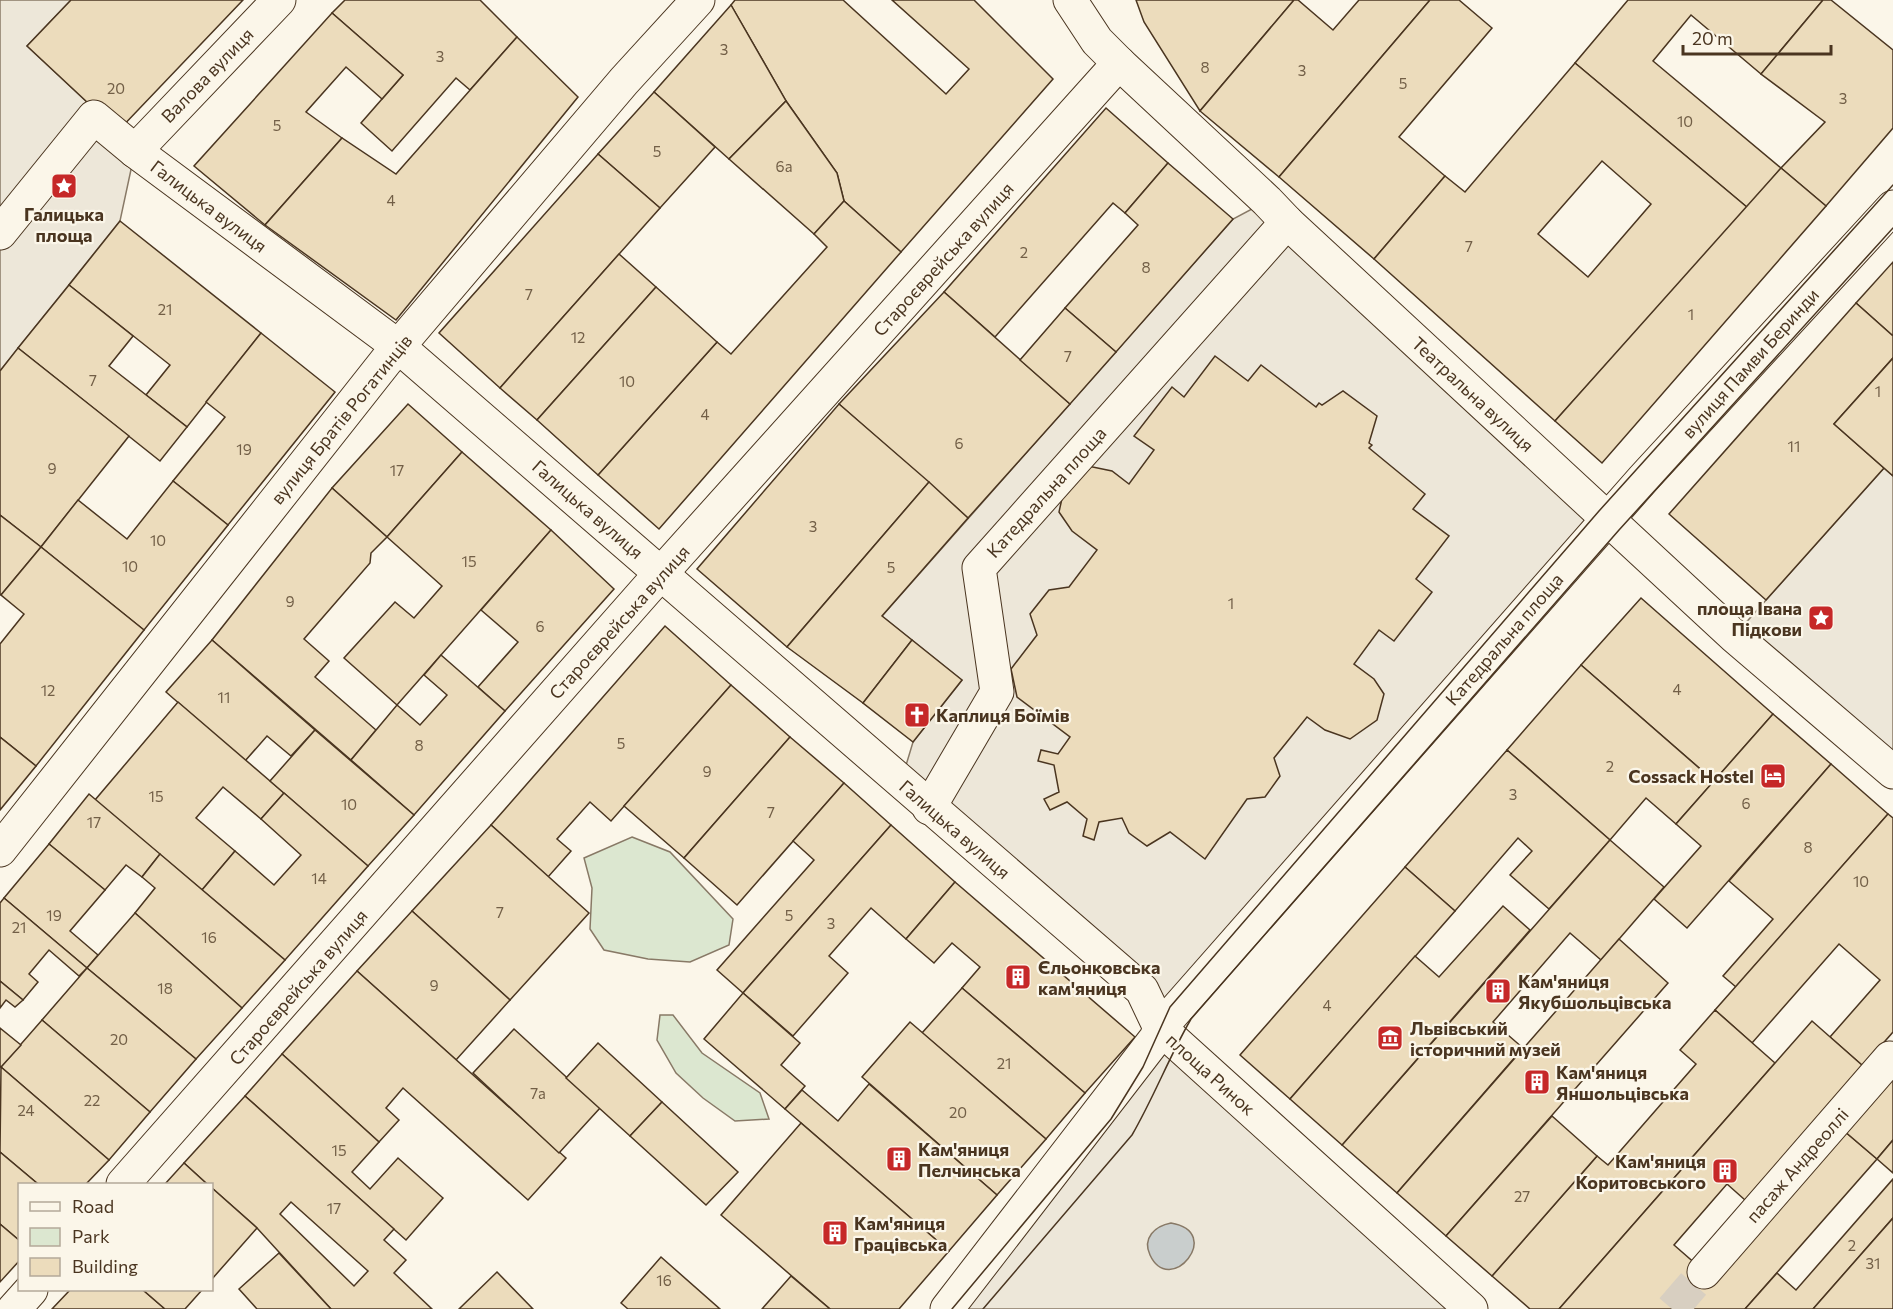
<svg xmlns="http://www.w3.org/2000/svg" width="1893" height="1309" font-family="Commissioner,sans-serif">
<rect width="100%" height="100%" fill="#fbf6e9"/>
<g fill="#dce7d0" stroke="#887966" stroke-width="1.5">
<polygon points="632,837 670,852 733,919 729,945 690,962 648,959 604,950 590,929 592,888 584,858"/>
<polygon points="660,1015 673,1015 702,1053 760,1093 769,1119 735,1121 703,1098 676,1073 657,1040"/>
</g>
<g fill="#ede7d9" stroke="#887966" stroke-width="1.5">
<polygon points="0,0 71,0 27,46 118,131 135,151 120,221 0,371"/>
<polygon points="1267,201 1599,511 1161,1028 1471,1309 947,1309 1160,1028 901,782 913,742 962,680 882,616 1233,219"/>
<polygon points="1884,468 1893,476 1893,772 1734,636"/>
</g>
<path fill="#c9cecd" stroke="#887966" stroke-width="1.5" d="M1171 1223C1225 1232 1170 1298 1150 1255 1142 1238 1155 1226 1171 1223Z"/>
<g fill="#ecdcbc" stroke="#4a3520" stroke-width="1.5" fill-rule="evenodd">
<polygon points="71,0 243,0 118,131 27,46"/>
<polygon points="345,0 480,0 517,37 470,90 456,78 392,151 361,123 403,75 332,13"/>
<polygon points="735,0 843,0 946,94 969,69 892,0 974,0 1053,79 901,252 844,201 837,173 786,101 731,5"/>
<polygon points="1136,0 1294,0 1200,111 1144,22"/>
<polygon points="1294,0 1298,0 1333,30 1359,0 1430,0 1279,177 1200,111"/>
<polygon points="1430,0 1459,0 1492,28 1399,137 1445,176 1374,259 1279,177"/>
<polygon points="1628,0 1823,0 1761,74 1691,15 1653,61 1781,168 1748,208 1575,63"/>
<polygon points="1823,0 1831,0 1893,50 1893,128 1826,206 1781,168 1825,122 1761,74"/>
<polygon points="731,5 786,101 729,159 654,92"/>
<polygon points="332,13 403,75 382,99 346,67 306,112 342,138 265,225 194,166"/>
<polygon points="517,37 578,97 396,320 265,225 342,138 396,174"/>
<path d="M1575 63 1748 208 1555 421 1374 259 1445 176 1465 192ZM1602 161 1651 204 1588 277 1538 234Z"/>
<polygon points="654,92 715,147 660,208 598,154"/>
<polygon points="786,101 837,173 844,201 814,234 729,159"/>
<polygon points="1106,108 1168,163 1125,213 1113,203 995,337 944,292"/>
<polygon points="598,154 660,208 500,388 439,333"/>
<polygon points="1168,163 1233,219 1116,352 1065,308 1138,225 1125,213"/>
<polygon points="1781,168 1826,206 1602,463 1555,421"/>
<polygon points="844,201 901,252 659,529 598,475 717,342 731,354 827,247 814,234"/>
<polygon points="120,221 261,333 187,427 146,395 170,365 69,285"/>
<polygon points="619,254 656,287 537,420 500,388"/>
<polygon points="1893,262 1893,336 1856,303"/>
<polygon points="69,285 133,336 109,366 187,427 160,461 18,348"/>
<polygon points="656,287 717,342 598,475 537,420"/>
<polygon points="944,292 1070,404 968,518 839,404"/>
<polygon points="1856,303 1893,336 1893,358 1834,424 1884,468 1766,600 1669,514"/>
<polygon points="1065,308 1116,352 1070,404 1020,360"/>
<polygon points="261,333 335,392 228,525 173,481 225,417 206,402"/>
<polygon points="18,348 129,436 41,547 0,515 0,371"/>
<polygon points="1215,356 1248,381 1261,365 1316,407 1319,403 1322,405 1343,391 1377,416 1369,443 1372,445 1369,448 1425,494 1413,509 1449,536 1416,579 1432,592 1394,641 1379,630 1354,664 1374,679 1384,694 1377,720 1350,739 1325,730 1307,717 1274,758 1280,776 1265,797 1247,799 1205,859 1170,832 1147,846 1129,833 1122,818 1099,822 1094,840 1083,836 1087,819 1067,802 1050,810 1044,799 1059,792 1054,765 1038,761 1041,750 1058,754 1070,737 1017,697 1011,669 1037,635 1030,614 1049,590 1069,587 1097,550 1072,531 1059,512 1065,485 1088,466 1112,471 1129,484 1154,450 1134,436 1172,387 1184,397"/>
<polygon points="1893,358 1893,476 1834,424"/>
<polygon points="408,404 462,452 387,537 332,488"/>
<polygon points="839,404 929,482 787,647 697,569"/>
<polygon points="462,452 551,530 397,705 344,658 395,602 414,618 442,586 387,537"/>
<polygon points="173,481 228,525 144,630 41,547 78,500 127,539"/>
<polygon points="929,482 968,518 882,616 912,640 863,703 787,647"/>
<polygon points="332,488 387,537 371,553 370,563 304,639 329,661 315,677 376,730 351,760 212,640"/>
<polygon points="0,515 41,547 1,595 0,594"/>
<polygon points="551,530 614,589 505,711 478,687 518,642 481,610"/>
<polygon points="41,547 144,630 36,766 0,737 0,644 24,614 1,595"/>
<polygon points="1641,598 1773,714 1714,781 1581,665"/>
<polygon points="665,626 731,685 611,821 590,802 557,839 571,851 548,877 491,825"/>
<polygon points="212,640 315,730 291,756 267,736 245,761 166,692"/>
<polygon points="912,640 962,680 913,742 863,703"/>
<polygon points="441,655 505,711 414,815 351,760 397,705 420,725 447,695 424,675"/>
<polygon points="1581,665 1714,781 1676,824 1646,798 1610,840 1507,750"/>
<polygon points="731,685 790,737 684,858 624,806"/>
<polygon points="178,702 284,793 261,819 223,787 196,818 235,851 202,890 95,800"/>
<polygon points="1773,714 1831,764 1687,928 1654,899 1701,846 1676,824"/>
<polygon points="315,730 414,815 368,866 270,781"/>
<polygon points="0,737 36,766 0,810"/>
<polygon points="790,737 844,783 737,905 684,858"/>
<polygon points="1507,750 1610,840 1549,909 1510,875 1532,851 1518,838 1455,911 1405,867"/>
<polygon points="1831,764 1888,814 1736,987 1723,976 1773,919 1729,881"/>
<polygon points="844,783 891,825 743,993 717,970 814,860 793,841"/>
<polygon points="284,793 368,866 285,960 202,890 235,851 274,885 301,855 261,819"/>
<polygon points="89,794 160,854 142,877 126,865 105,890 49,844"/>
<polygon points="1888,814 1893,818 1893,1032 1863,1066 1830,1037 1880,980 1839,944 1752,1043 1715,1010"/>
<polygon points="491,825 589,913 510,1000 412,911"/>
<polygon points="891,825 955,882 906,939 871,908 829,956 848,973 793,1036 743,993"/>
<polygon points="1610,840 1664,887 1601,960 1570,933 1493,1022 1523,1048 1397,1193 1342,1145"/>
<polygon points="49,844 105,890 70,931 98,955 87,968 4,898"/>
<polygon points="160,854 285,960 242,1008 135,913 155,888 142,877"/>
<polygon points="1405,867 1455,911 1290,1099 1240,1055"/>
<polygon points="955,882 1135,1037 1085,1093 962,988 980,967 952,943 934,963 906,939"/>
<polygon points="4,898 87,968 79,976 49,950 29,974 38,982 23,1000 0,981 0,903"/>
<polygon points="1503,906 1530,930 1342,1145 1290,1099 1415,956 1439,977"/>
<polygon points="412,911 510,1000 456,1060 357,971"/>
<polygon points="135,913 242,1008 196,1059 87,968"/>
<polygon points="1619,939 1668,983 1446,1236 1397,1193"/>
<polygon points="87,968 196,1059 150,1112 42,1020"/>
<polygon points="357,971 566,1158 528,1200 403,1088 386,1108 399,1120 379,1142 282,1054"/>
<polygon points="0,981 23,1000 15,1007 6,1000 0,1008"/>
<polygon points="962,988 1085,1093 1046,1139 922,1033"/>
<polygon points="743,993 800,1043 781,1065 805,1086 785,1109 704,1039"/>
<polygon points="1715,1010 1775,1063 1559,1309 1530,1309 1492,1276 1597,1156 1608,1165 1696,1064 1680,1050"/>
<polygon points="42,1020 150,1112 109,1160 1,1067"/>
<polygon points="1812,1021 1863,1066 1745,1200 1727,1184 1674,1245 1713,1279 1843,1130 1877,1159 1745,1309 1559,1309"/>
<polygon points="910,1022 1046,1139 997,1195 862,1077"/>
<polygon points="0,1028 21,1045 1,1067 0,1066"/>
<polygon points="514,1029 600,1108 559,1153 473,1073"/>
<polygon points="598,1043 662,1102 630,1136 566,1078"/>
<polygon points="282,1054 379,1142 352,1172 370,1189 398,1158 443,1198 406,1240 245,1096"/>
<polygon points="1,1067 109,1160 86,1184 38,1184 0,1152"/>
<polygon points="1893,1074 1893,1140 1877,1159 1843,1130"/>
<polygon points="869,1084 997,1195 949,1251 785,1109 802,1090 838,1121"/>
<path d="M245 1096 394 1229 384 1240 406 1260 394 1273 432 1309H331L257 1228 212 1188V1184H207L184 1163ZM291 1202 368 1271 354 1286 280 1214Z"/>
<polygon points="662,1102 738,1172 706,1205 630,1136"/>
<polygon points="1552,1116 1597,1156 1492,1276 1446,1236"/>
<polygon points="801,1123 949,1251 899,1309 830,1309 721,1215"/>
<polygon points="1893,1140 1893,1173 1877,1159"/>
<polygon points="0,1152 38,1184 20,1184 20,1241 0,1224"/>
<polygon points="184,1163 207,1184 165,1184"/>
<polygon points="1893,1179 1893,1218 1813,1309 1745,1309 1777,1273 1796,1290"/>
<polygon points="212,1188 257,1228 212,1279"/>
<polygon points="1893,1218 1893,1309 1813,1309"/>
<polygon points="0,1224 20,1241 20,1260 0,1282"/>
<polygon points="279,1253 331,1309 257,1309 239,1289"/>
<polygon points="661,1257 720,1309 628,1309 621,1303"/>
<polygon points="497,1272 533,1309 459,1309"/>
<polygon points="791,1276 830,1309 762,1309"/>
<polygon points="70,1290 143,1290 165,1309 52,1309"/>
<polygon points="143,1290 202,1290 185,1309 165,1309"/>
</g>
<g fill="none" stroke-linecap="round" stroke-linejoin="round">
<polyline stroke="#d8cfc1" stroke-width="33" stroke-dasharray="33 16" stroke-linecap="butt" points="1672,1309 1704,1272"/>
<defs>
<g id="pedestrian">
<polyline points="0,233 94,117 135,151 399,347 1142,990 1160,1028 1471,1309"/>
<polyline points="929,808 997,692 979,568 1287,222"/>
<polyline points="0,850 386,361 624,81 698,0"/>
<polyline points="123,1184 647,589 1119,63 1267,201 1287,222 1734,636 1893,772"/>
<polyline points="1704,1272 1890,1058"/>
<polyline points="14,1309 31,1290"/>
<polyline points="947,1309 1156,1038 1160,1028 1643,479 1893,207"/>
</g>
<g id="minor">
<polyline points="1070,0 1097,41 1119,63"/>
<polyline points="135,151 279,0"/>
</g>
</defs>
<use href="#pedestrian" stroke="#4a3520" stroke-width="35"/>
<use href="#minor" stroke="#4a3520" stroke-width="35"/>
<use href="#pedestrian" stroke="#fbf6e9" stroke-width="33"/>
<use href="#minor" stroke="#fbf6e9" stroke-width="33"/>
<g stroke="#4a3520" stroke-width="1.5">
<polyline points="952,1309 1111,1119 1143,1067 1170,1007 1599,511 1893,185"/>
<path d="M983 1309 1132 1135C1154 1097 1169 1057 1191 1019L1619 530 1893 228"/>
</g>
</g>
<defs>
<symbol id="sight-square" viewBox="-11 -11 22 22"><rect x="-9" y="-9" width="18" height="18" rx="4" fill="#c62828" stroke="#fbf6e9"/><path d="M0-6L1.8-2.2L6-1.7L2.9 1.2L3.7 5.4L0 3.3L-3.7 5.4L-2.9 1.2L-6-1.7L-1.8-2.2Z" fill="#fff"/></symbol>
<symbol id="church-square" viewBox="-11 -11 22 22"><rect x="-9" y="-9" width="18" height="18" rx="4" fill="#c62828" stroke="#fbf6e9"/><path d="M-1.2-6h2.4v3.5h3.3v2.4h-3.3V6h-2.4V-.1h-3.3v-2.4h3.3Z" fill="#fff"/></symbol>
<symbol id="hotel-square" viewBox="-11 -11 22 22"><rect x="-9" y="-9" width="18" height="18" rx="4" fill="#c62828" stroke="#fbf6e9"/><path d="M-6-4.5h1.5V1H6V5H4.5V3h-9V5H-6ZM-4 0a1.8 1.8 0 1 1 3.6 0ZM.5 0V-2.5h3Q6-2.5 6 0Z" fill="#fff"/></symbol>
<symbol id="building-square" viewBox="-11 -11 22 22"><rect x="-9" y="-9" width="18" height="18" rx="4" fill="#c62828" stroke="#fbf6e9"/><path d="M-4-6H4V6H1V3H-1V6H-4ZM-2.5-4.3h1.7v1.8h-1.7ZM.8-4.3h1.7v1.8H.8ZM-2.5-1h1.7V.8h-1.7ZM.8-1h1.7V.8H.8Z" fill="#fff"/></symbol>
<symbol id="museum-square" viewBox="-11 -11 22 22"><rect x="-9" y="-9" width="18" height="18" rx="4" fill="#c62828" stroke="#fbf6e9"/><path d="M0-6L6-3V-2H-6V-3ZM-5-1h2V3h-2ZM-1-1h2V3h-2ZM3-1h2V3H3ZM-6 4H6V6H-6Z" fill="#fff"/></symbol>
</defs>
<g fill-rule="evenodd">
<use href="#sight-square" x="49" y="171" width="30" height="30"/>
<use href="#sight-square" x="1806" y="603" width="30" height="30"/>
<use href="#church-square" x="902" y="700" width="30" height="30"/>
<use href="#hotel-square" x="1758" y="761" width="30" height="30"/>
<use href="#building-square" x="1003" y="962" width="30" height="30"/>
<use href="#building-square" x="1483" y="976" width="30" height="30"/>
<use href="#museum-square" x="1375" y="1023" width="30" height="30"/>
<use href="#building-square" x="1522" y="1067" width="30" height="30"/>
<use href="#building-square" x="884" y="1144" width="30" height="30"/>
<use href="#building-square" x="1710" y="1156" width="30" height="30"/>
<use href="#building-square" x="820" y="1218" width="30" height="30"/>
</g>
<g text-anchor="middle" dominant-baseline="central" stroke-width="4.5" stroke-linejoin="round" paint-order="stroke">
<g font-size="15" fill="#725f47">
<text x="724" y="49">3</text>
<text x="440" y="56">3</text>
<text x="1205" y="67">8</text>
<text x="1302" y="70">3</text>
<text x="1403" y="83">5</text>
<text x="116" y="88">20</text>
<text x="1843" y="98">3</text>
<text x="1685" y="121">10</text>
<text x="277" y="125">5</text>
<text x="657" y="151">5</text>
<text x="784" y="166">6а</text>
<text x="391" y="200">4</text>
<text x="1469" y="246">7</text>
<text x="1024" y="252">2</text>
<text x="1146" y="267">8</text>
<text x="529" y="294">7</text>
<text x="165" y="309">21</text>
<text x="1691" y="314">1</text>
<text x="578" y="337">12</text>
<text x="1068" y="356">7</text>
<text x="93" y="380">7</text>
<text x="627" y="381">10</text>
<text x="1878" y="391">1</text>
<text x="705" y="414">4</text>
<text x="959" y="443">6</text>
<text x="1794" y="446">11</text>
<text x="244" y="449">19</text>
<text x="52" y="468">9</text>
<text x="397" y="470">17</text>
<text x="813" y="526">3</text>
<text x="158" y="540">10</text>
<text x="469" y="561">15</text>
<text x="130" y="566">10</text>
<text x="891" y="567">5</text>
<text x="290" y="601">9</text>
<text x="1231" y="603">1</text>
<text x="540" y="626">6</text>
<text x="1677" y="689">4</text>
<text x="48" y="690">12</text>
<text x="224" y="697">11</text>
<text x="621" y="743">5</text>
<text x="419" y="745">8</text>
<text x="1610" y="766">2</text>
<text x="707" y="771">9</text>
<text x="1513" y="794">3</text>
<text x="156" y="796">15</text>
<text x="1746" y="803">6</text>
<text x="349" y="804">10</text>
<text x="771" y="812">7</text>
<text x="94" y="822">17</text>
<text x="1808" y="847">8</text>
<text x="319" y="878">14</text>
<text x="1861" y="881">10</text>
<text x="500" y="912">7</text>
<text x="54" y="915">19</text>
<text x="789" y="915">5</text>
<text x="831" y="923">3</text>
<text x="19" y="927">21</text>
<text x="209" y="937">16</text>
<text x="434" y="985">9</text>
<text x="165" y="988">18</text>
<text x="1327" y="1005">4</text>
<text x="119" y="1039">20</text>
<text x="1004" y="1063">21</text>
<text x="538" y="1093">7а</text>
<text x="92" y="1100">22</text>
<text x="26" y="1110">24</text>
<text x="958" y="1112">20</text>
<text x="339" y="1150">15</text>
<text x="1522" y="1196">27</text>
<text x="334" y="1208">17</text>
<text x="1852" y="1245">2</text>
<text x="1873" y="1263">31</text>
<text x="664" y="1280">16</text>
</g>
<g font-size="18" fill="#4a3520" stroke="#fbf6e9">
<text transform="translate(207 75) rotate(-46)">Валова вулиця</text>
<text transform="translate(209 206) rotate(37)">Галицька вулиця</text>
<text transform="translate(943 259) rotate(-48)">Староєврейська вулиця</text>
<text transform="translate(1750 363) rotate(-48)">вулиця Памви Беринди</text>
<text transform="translate(1473 394) rotate(43)">Театральна вулиця</text>
<text transform="translate(341 419) rotate(-51)">вулиця Братів Рогатинців</text>
<text transform="translate(1046 492) rotate(-48)">Катедральна площа</text>
<text transform="translate(588 509) rotate(41)">Галицька вулиця</text>
<text transform="translate(619 622) rotate(-48)">Староєврейська вулиця</text>
<text transform="translate(1504 639) rotate(-49)">Катедральна площа</text>
<text transform="translate(955 829) rotate(41)">Галицька вулиця</text>
<text transform="translate(298 987) rotate(-49)">Староєврейська вулиця</text>
<text transform="translate(1211 1074) rotate(42)">площа Ринок</text>
<text transform="translate(1797 1165) rotate(-49)">пасаж Андреоллі</text>
</g>
<g font-size="18" font-weight="bold" fill="#4a3520" stroke="#fbf6e9" text-anchor="start">
<text x="64" y="214" text-anchor="middle">Галицька<tspan x="64" dy="21">площа</tspan></text>
<text x="1802" y="608" text-anchor="end">площа Івана<tspan x="1802" dy="21">Підкови</tspan></text>
<text x="936" y="715">Каплиця Боїмів</text>
<text x="1754" y="776" text-anchor="end">Cossack Hostel</text>
<text x="1038" y="967">Єльонковська<tspan x="1038" dy="21">кам'яниця</tspan></text>
<text x="1518" y="981">Кам'яниця<tspan x="1518" dy="21">Якубшольцівська</tspan></text>
<text x="1410" y="1028">Львівський<tspan x="1410" dy="21">історичний музей</tspan></text>
<text x="1556" y="1072">Кам'яниця<tspan x="1556" dy="21">Яншольцівська</tspan></text>
<text x="918" y="1149">Кам'яниця<tspan x="918" dy="21">Пелчинська</tspan></text>
<text x="1706" y="1161" text-anchor="end">Кам'яниця<tspan x="1706" dy="21">Коритовського</tspan></text>
<text x="854" y="1223">Кам'яниця<tspan x="854" dy="21">Грацівська</tspan></text>
</g>
</g>
<rect x="18" y="1183" width="195" height="108" fill="#fbf6e9" stroke="#b4a999" stroke-width="1.5"/>
<rect x="30" y="1202" width="30" height="9" fill="#fbf6e9" stroke="#b4a999" stroke-width="1.5"/>
<text x="72" y="1213" font-size="18" fill="#4a3520">Road</text>
<rect x="30" y="1228" width="30" height="18" fill="#dce7d0" stroke="#b4a999" stroke-width="1.5"/>
<text x="72" y="1243" font-size="18" fill="#4a3520">Park</text>
<rect x="30" y="1258" width="30" height="18" fill="#ecdcbc" stroke="#b4a999" stroke-width="1.5"/>
<text x="72" y="1273" font-size="18" fill="#4a3520">Building</text>
<path d="M1683 45v9h148v-9" fill="none" stroke="#4a3520" stroke-width="3"/>
<text x="1692" y="45" font-size="18" fill="#4a3520" stroke="#fbf6e9" stroke-width="4.5" paint-order="stroke">20 m</text>
</svg>
